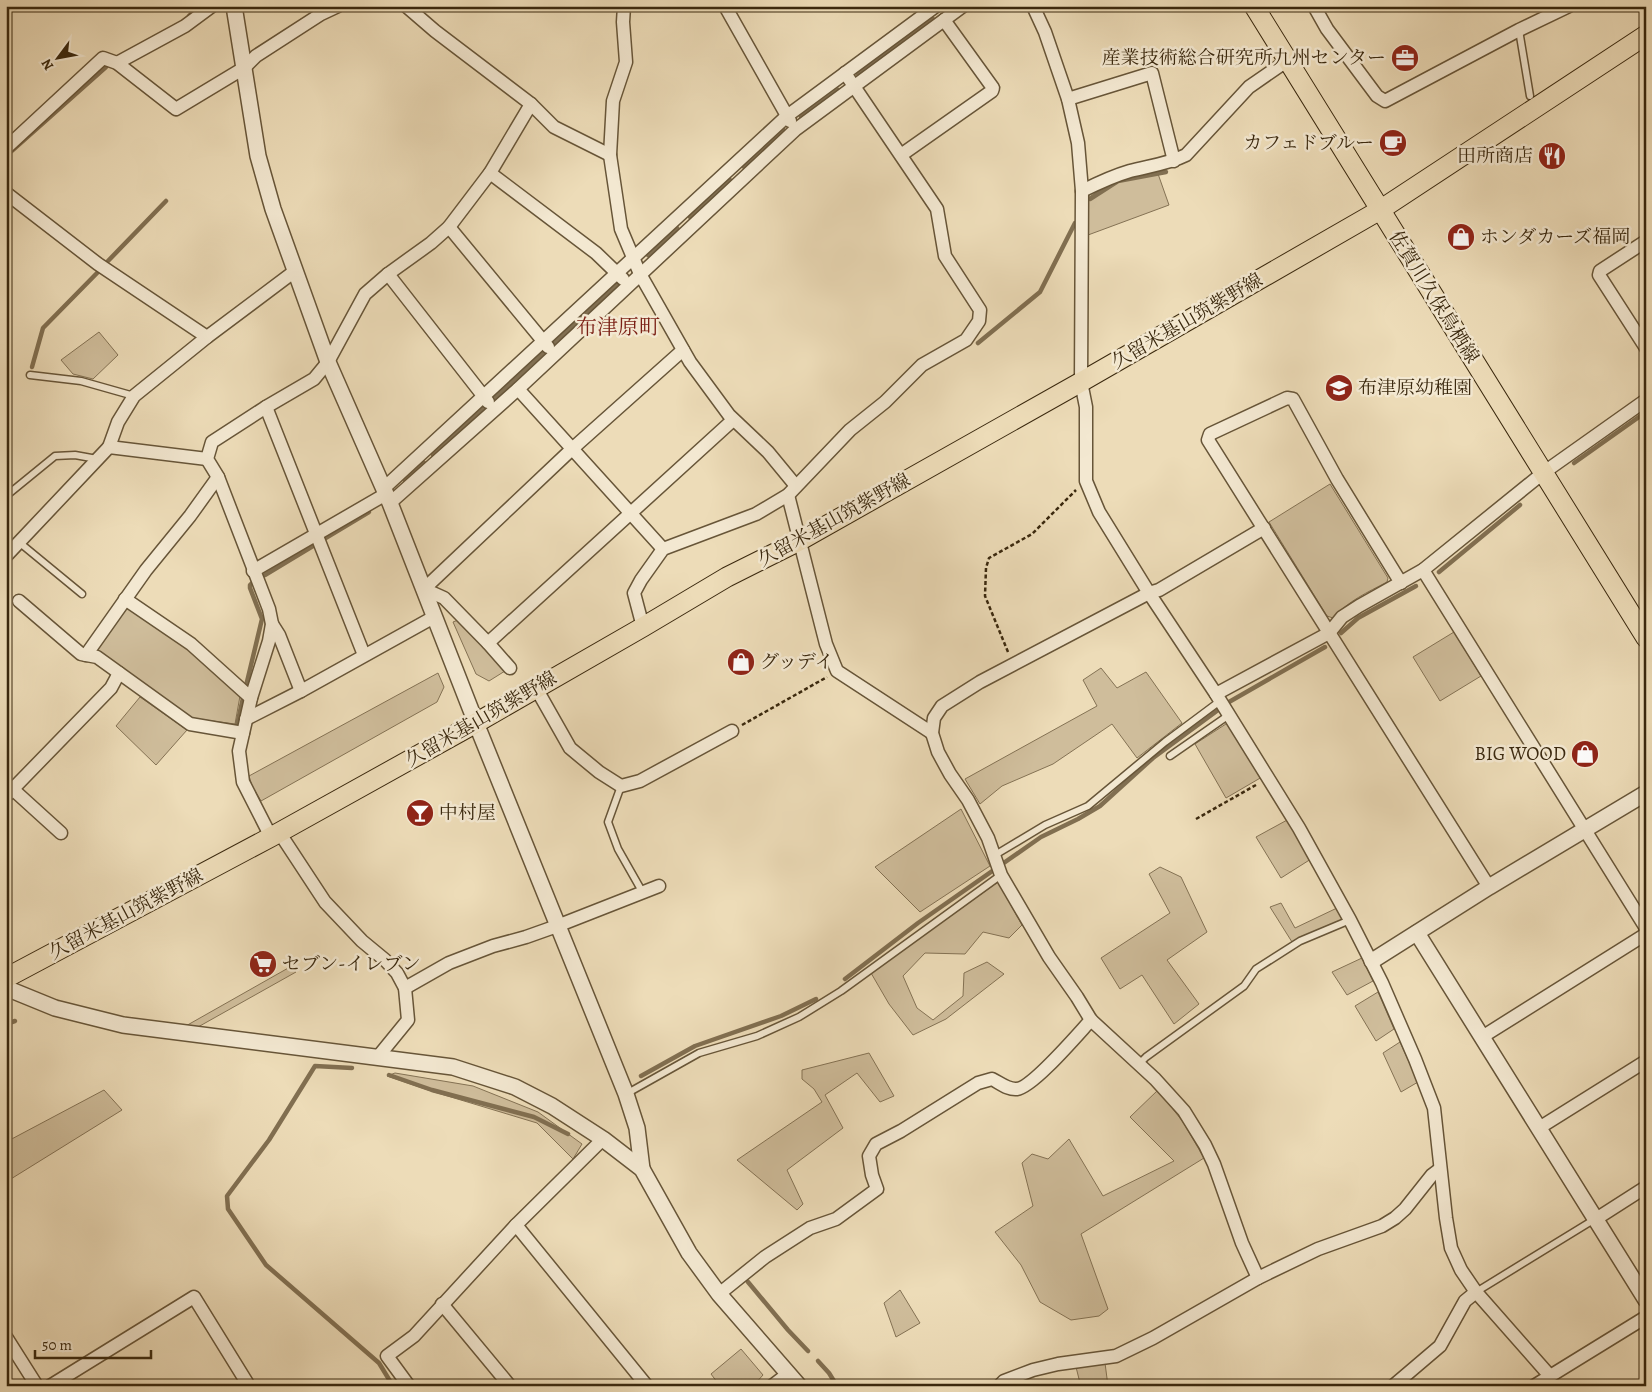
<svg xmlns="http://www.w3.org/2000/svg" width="1652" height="1392" font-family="Alegreya,'Noto Serif JP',serif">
<rect width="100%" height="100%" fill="#eddcb8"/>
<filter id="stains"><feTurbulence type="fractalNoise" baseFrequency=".004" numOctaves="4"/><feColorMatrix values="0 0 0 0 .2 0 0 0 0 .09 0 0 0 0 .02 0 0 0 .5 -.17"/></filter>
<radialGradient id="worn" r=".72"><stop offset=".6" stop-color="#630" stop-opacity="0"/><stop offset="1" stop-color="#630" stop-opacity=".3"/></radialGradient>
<g fill="#cfbd9b" stroke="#847254">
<polygon points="1157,171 1169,205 1088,235 1088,198 1116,179"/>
<polygon points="99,332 118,355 93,379 73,374 61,360"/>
<path d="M1330 484 1388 578 1387 582C1368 592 1348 601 1333 618L1327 616 1269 522Z"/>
<polygon points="129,608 186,645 240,696 235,724 190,718 98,650 96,647 123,610"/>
<polygon points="458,620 505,671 489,681 476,674 453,622"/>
<polygon points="1454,632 1481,676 1440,701 1413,657"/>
<polygon points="1101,668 1117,688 1146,672 1182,723 1137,758 1112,724 1053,764 1002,786 980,804 965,779 1097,706 1083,680"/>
<polygon points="438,673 444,687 437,702 261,801 252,786 249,776"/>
<polygon points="140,697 187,730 156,765 116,726"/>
<polygon points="1229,722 1262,777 1226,798 1195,744"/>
<polygon points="961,809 990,866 920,912 875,867"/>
<polygon points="1289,819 1311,859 1281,878 1256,837"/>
<polygon points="1160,867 1181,877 1207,932 1167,960 1199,1004 1174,1024 1142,975 1120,989 1101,958 1170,913 1149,874"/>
<polygon points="998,882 1022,925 1009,938 983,932 965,954 925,953 903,976 917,1008 933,1020 963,996 964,973 987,962 1004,974 946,1019 913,1035 889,1004 871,973"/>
<polygon points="1281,903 1295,928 1337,908 1343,919 1292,942 1270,907"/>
<polygon points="1362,958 1373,981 1347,995 1332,972"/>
<polygon points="290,967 296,972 198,1027 184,1027"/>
<polygon points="1378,992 1394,1029 1376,1041 1355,1006"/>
<polygon points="1400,1042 1418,1082 1401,1092 1383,1053"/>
<polygon points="869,1053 894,1096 880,1102 857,1073 825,1095 843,1128 787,1170 803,1204 797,1210 737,1160 822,1102 814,1089 802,1079 802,1070"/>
<polygon points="395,1073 473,1086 538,1112 582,1144 573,1159 537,1123 431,1091 387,1076"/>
<polygon points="104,1090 122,1110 6,1182 6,1142"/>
<polygon points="1158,1090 1183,1122 1204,1158 1081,1234 1108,1309 1099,1316 1071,1320 1040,1302 1021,1265 995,1232 1033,1206 1022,1163 1032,1154 1048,1159 1069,1139 1103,1196 1174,1161 1130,1117"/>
<polygon points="900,1290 920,1323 896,1337 884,1303"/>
<polygon points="741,1349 763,1375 753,1386 720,1386 711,1374"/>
<polygon points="1105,1363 1108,1386 1075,1386 1080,1383 1076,1367"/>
</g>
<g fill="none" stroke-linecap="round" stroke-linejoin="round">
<g stroke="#816f51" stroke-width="4.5">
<polyline points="945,10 950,6"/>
<polyline points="189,16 200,6"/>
<polyline points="858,74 933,19"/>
<polyline points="801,117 838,90"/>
<polyline points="6,156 106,67"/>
<polyline points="744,167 783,129"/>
<polyline points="1090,199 1118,181 1166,172"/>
<polyline points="690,217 730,180"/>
<polyline points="648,255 677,228"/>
<polyline points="108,261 166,201"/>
<polyline points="978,343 1040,292 1075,223"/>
<polyline points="553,344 617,284"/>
<polyline points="32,367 43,328 99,271"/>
<polyline points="494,399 543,353"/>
<polyline points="433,455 484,407"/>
<polyline points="1574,463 1646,412"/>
<polyline points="405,481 424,463"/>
<polyline points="324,539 369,512"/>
<polyline points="1439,572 1520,505"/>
<polyline points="265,575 313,546"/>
<polyline points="1341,633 1358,618 1416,586"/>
<polyline points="246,686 262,619 250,588 250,585 252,583"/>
<polyline points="237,725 243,698"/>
<polyline points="845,979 918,923 1041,837 1078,819 1100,806 1153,758 1229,702 1325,647"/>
<polyline points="6,1024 15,1021"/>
<polyline points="352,1068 315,1066 269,1140 227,1196 228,1209 266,1265 379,1363 393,1386"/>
<polyline points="389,1075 432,1090 534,1117 568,1134"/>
<polyline points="641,1076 695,1046 781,1016 816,999"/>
<polyline points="748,1282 788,1330 808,1351"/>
<polyline points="818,1361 829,1373 837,1386"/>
</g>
<defs>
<g id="service">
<polyline points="1519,30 1530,96"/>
<polyline points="30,375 81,381 134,396"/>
<polyline points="6,496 55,456 75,455 97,459"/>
<polyline points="20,543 82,594"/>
<polyline points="1170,756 1229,715"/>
<polyline points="621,786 608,822 618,849 643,893"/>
<polyline points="995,855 1045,825 1088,806 1165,742 1220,701"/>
<polyline points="1139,1064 1146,1057 1244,986 1256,969 1300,941 1350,920"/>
<polyline points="626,1094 699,1053 757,1036 799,1017 841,991 1001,875"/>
<polyline points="1476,1292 1595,1219"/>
</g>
<g id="minor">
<polyline points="406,6 435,31 531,104"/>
<polyline points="624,6 623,22 626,62 613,101 610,155 621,229 640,274 690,362 729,415 768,452 796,486"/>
<polyline points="725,6 790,121"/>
<polyline points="1033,6 1045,32 1068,99 1078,143 1082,191 1081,382 1086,407 1086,481 1099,512 1149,593 1216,694 1299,828 1350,920 1382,983 1415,1059 1434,1108 1446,1218 1451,1248 1461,1270 1476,1292 1550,1376"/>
<polyline points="1314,6 1327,29 1377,96 1385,101 1519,30 1569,6"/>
<polyline points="117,63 185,26 212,6"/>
<polyline points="1068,99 1152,73 1174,161"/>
<polyline points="6,148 103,58 117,63 176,109 244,68 256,56 321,14 338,6"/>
<polyline points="901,155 992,91 993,88 944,20"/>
<polyline points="490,173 596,253 623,279"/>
<path d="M1082 191C1098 183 1113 176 1130 171 1149 166 1168 164 1186 155L1249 87 1288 60"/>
<polyline points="6,193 98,264 207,337"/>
<polyline points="449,227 548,347"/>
<polyline points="1646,241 1600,271 1599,275 1646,348"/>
<polyline points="388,274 488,402"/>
<polyline points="518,389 663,549"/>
<polyline points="266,407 364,655"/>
<polyline points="109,447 118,422 134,396 207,337 295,271"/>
<polyline points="383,489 787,116 936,6"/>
<polyline points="788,495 826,644 837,671 932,733"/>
<polyline points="390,503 518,389 795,130 963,6"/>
<polyline points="6,556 109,447 207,459"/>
<polyline points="1423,570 1646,928"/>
<polyline points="253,571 386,494"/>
<polyline points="1401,583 1337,479 1293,399 1287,398 1210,434 1208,440 1489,887"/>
<polyline points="125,599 191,644 251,698"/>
<polyline points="19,601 81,654 97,657 190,724 243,733"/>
<polyline points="272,624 279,635 301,691"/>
<polyline points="643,627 634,593 641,580 663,549 756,514 788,495 850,430 885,402 922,365 966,340 979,321 980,310 945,256 937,209 845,73"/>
<polyline points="488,643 733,420"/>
<polyline points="86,655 146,570 190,516 218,477"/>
<polyline points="510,668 488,643 444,598 424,589 572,449 683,350"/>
<polyline points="536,688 570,748 599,772 621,786 640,781 732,731"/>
<polyline points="1216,694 1329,633 1342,617 1359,606 1423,570 1543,473 1646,400"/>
<polyline points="246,719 301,691 434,617"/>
<polyline points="7,784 61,833"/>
<polyline points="6,796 111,688 119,673"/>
<polyline points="279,832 325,902 362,941 385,960 397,973 405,988 408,1020 377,1058"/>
<polyline points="271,837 243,782 239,751 251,698 269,641 272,624 269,609 218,477 207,459 212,442 266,407 314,379 328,362 365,294 388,274 431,243 449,227 490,173 531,104 554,127 610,155"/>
<polyline points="405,988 449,963 493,946 526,937 557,926 659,886"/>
<polyline points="1482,1037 1646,934"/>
<polyline points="1539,1128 1646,1061"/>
<polyline points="1596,1219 1646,1187"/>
<polyline points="516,1225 647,1386"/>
<polyline points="1258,1278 1242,1243 1214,1164 1205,1145 1184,1111 1155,1079 1091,1020 1077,997 1049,957 1001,875 988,838 968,800 950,774 938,752 932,733 934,718 942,706 980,682 1149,593 1159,590 1264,528"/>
<path d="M719 1294 765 1257 810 1228 836 1219 877 1189 872 1175 869 1156 876 1144 901 1131 978 1083 992 1079C1000 1083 1008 1090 1017 1089 1033 1087 1078 1034 1091 1020"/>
<polyline points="442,1304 510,1386"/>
<polyline points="6,1337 37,1386"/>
<polyline points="50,1386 194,1297 249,1386"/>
<polyline points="409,1386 387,1356 414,1336 516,1225 603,1139"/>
<polyline points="772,1386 789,1373"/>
<polyline points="999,1386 1004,1381 1033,1370 1058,1364 1116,1356 1153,1338 1258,1278 1318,1249 1382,1226 1395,1218 1405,1209 1432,1175 1440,1169"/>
<polyline points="1393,1386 1440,1346 1465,1301 1476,1292"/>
<polyline points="1534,1386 1646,1317"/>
</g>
<g id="tertiary">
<polyline points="234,6 258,156 273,209 328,362 390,503 476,723 626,1094 637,1128 642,1169"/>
<polyline points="1417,933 1646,1300"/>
<polyline points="1372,961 1489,887 1646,793"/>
<polyline points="6,988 55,1008 123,1025 453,1067 515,1087 552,1106 603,1139 642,1169 689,1253 719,1294 799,1386"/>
</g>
<g id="primary">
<polyline points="1254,6 1646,638"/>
<polyline points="6,978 271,837 476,723 643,627 727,577 799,541 1081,382 1380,210 1646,35"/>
</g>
</defs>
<use href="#service" stroke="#675538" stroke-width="9"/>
<use href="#minor" stroke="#675538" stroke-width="15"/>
<use href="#tertiary" stroke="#675538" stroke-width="18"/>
<use href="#primary" stroke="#3a280e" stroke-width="21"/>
<g stroke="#3a280e" stroke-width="2.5" stroke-dasharray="4 2.5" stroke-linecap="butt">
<polyline points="1008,652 985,596 986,568 989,558 1032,534 1076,490"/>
<polyline points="742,725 827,677"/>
<polyline points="1196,819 1256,785"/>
</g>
<use href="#service" stroke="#f3e8d1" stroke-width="6"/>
<use href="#minor" stroke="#f3e8d1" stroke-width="12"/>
<use href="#tertiary" stroke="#f3e8d1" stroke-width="15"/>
<use href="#primary" stroke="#eddcb8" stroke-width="19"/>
</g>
<defs>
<symbol id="office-disc" viewBox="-11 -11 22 22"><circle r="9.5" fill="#8f2418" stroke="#f3e8d1"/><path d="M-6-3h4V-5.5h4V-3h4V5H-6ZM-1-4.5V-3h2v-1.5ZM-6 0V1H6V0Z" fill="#fff"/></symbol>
<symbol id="cafe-disc" viewBox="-11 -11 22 22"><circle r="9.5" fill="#8f2418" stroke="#f3e8d1"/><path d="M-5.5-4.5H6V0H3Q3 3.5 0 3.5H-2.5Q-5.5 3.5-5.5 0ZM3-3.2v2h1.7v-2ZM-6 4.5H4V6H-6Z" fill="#fff"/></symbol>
<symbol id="restaurant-disc" viewBox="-11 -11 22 22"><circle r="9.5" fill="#8f2418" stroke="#f3e8d1"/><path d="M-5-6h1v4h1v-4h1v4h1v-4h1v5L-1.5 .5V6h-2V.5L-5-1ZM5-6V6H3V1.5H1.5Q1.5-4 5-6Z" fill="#fff"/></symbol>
<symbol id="shop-disc" viewBox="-11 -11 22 22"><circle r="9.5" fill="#8f2418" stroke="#f3e8d1"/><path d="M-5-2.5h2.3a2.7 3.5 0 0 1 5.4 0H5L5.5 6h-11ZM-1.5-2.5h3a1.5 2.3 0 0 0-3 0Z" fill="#fff"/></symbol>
<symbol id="school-disc" viewBox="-11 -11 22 22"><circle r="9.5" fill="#8f2418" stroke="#f3e8d1"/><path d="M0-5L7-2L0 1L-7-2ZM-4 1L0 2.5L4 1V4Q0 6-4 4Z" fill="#fff"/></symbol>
<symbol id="bar-disc" viewBox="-11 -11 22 22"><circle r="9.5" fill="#8f2418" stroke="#f3e8d1"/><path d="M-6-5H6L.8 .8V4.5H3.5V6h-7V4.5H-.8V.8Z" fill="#fff"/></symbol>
<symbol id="supermarket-disc" viewBox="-11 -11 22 22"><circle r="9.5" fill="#8f2418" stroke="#f3e8d1"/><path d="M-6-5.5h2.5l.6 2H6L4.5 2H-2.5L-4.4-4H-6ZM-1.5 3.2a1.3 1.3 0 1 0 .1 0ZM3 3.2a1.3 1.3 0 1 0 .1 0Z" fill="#fff"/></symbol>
</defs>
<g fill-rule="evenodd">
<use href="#office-disc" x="1389" y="42" width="32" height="32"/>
<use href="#cafe-disc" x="1377" y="127" width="32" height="32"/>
<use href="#restaurant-disc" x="1536" y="140" width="32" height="32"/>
<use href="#shop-disc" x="1445" y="221" width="32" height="32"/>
<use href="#school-disc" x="1323" y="372" width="32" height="32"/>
<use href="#shop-disc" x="725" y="646" width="32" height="32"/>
<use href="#shop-disc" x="1569" y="738" width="32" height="32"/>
<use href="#bar-disc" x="404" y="797" width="32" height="32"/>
<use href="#supermarket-disc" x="247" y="948" width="32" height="32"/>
</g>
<g text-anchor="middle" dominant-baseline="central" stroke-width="5" stroke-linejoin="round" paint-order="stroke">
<g font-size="19" fill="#3a280e" stroke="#f3e8d1" text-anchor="start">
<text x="1386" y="58" text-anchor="end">産業技術総合研究所九州センター</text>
<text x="1374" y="143" text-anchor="end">カフェドブルー</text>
<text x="1533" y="156" text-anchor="end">田所商店</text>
<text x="1480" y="237">ホンダカーズ福岡</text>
<text x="1358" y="388">布津原幼稚園</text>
<text x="760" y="662">グッデイ</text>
<text x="1566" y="754" text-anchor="end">BIG WOOD</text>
<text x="439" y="813">中村屋</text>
<text x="282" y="964">セブン-イレブン</text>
</g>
<g font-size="19" fill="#3a280e" stroke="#f3e8d1">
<text transform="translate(1434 297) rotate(58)">佐賀川久保鳥栖線</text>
<text transform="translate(1187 321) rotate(-30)">久留米基山筑紫野線</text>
<text transform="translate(834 520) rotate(-29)">久留米基山筑紫野線</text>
<text transform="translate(481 719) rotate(-30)">久留米基山筑紫野線</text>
<text transform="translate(126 914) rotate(-28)">久留米基山筑紫野線</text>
</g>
<g font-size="21" fill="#7a1f14" stroke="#f3e8d1">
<text x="618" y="327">布津原町</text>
</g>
</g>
<rect width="1652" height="1392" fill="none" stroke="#eddcb8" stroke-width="25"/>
<rect x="8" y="8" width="1637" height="1377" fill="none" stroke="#3a280e" stroke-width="2.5"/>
<rect x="12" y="12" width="1627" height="1367" fill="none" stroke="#3a280e"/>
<g transform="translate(58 58) rotate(238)" stroke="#f3e8d1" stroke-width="4" paint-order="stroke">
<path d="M0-4L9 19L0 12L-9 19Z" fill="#3a280e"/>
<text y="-8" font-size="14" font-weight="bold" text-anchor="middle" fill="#3a280e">N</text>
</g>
<path d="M35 1350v8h116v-8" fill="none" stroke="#3a280e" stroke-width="2.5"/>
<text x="42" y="1350" font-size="15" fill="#3a280e" stroke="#f3e8d1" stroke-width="4" paint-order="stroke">50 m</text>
<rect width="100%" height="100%" filter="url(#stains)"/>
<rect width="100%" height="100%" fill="url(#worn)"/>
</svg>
